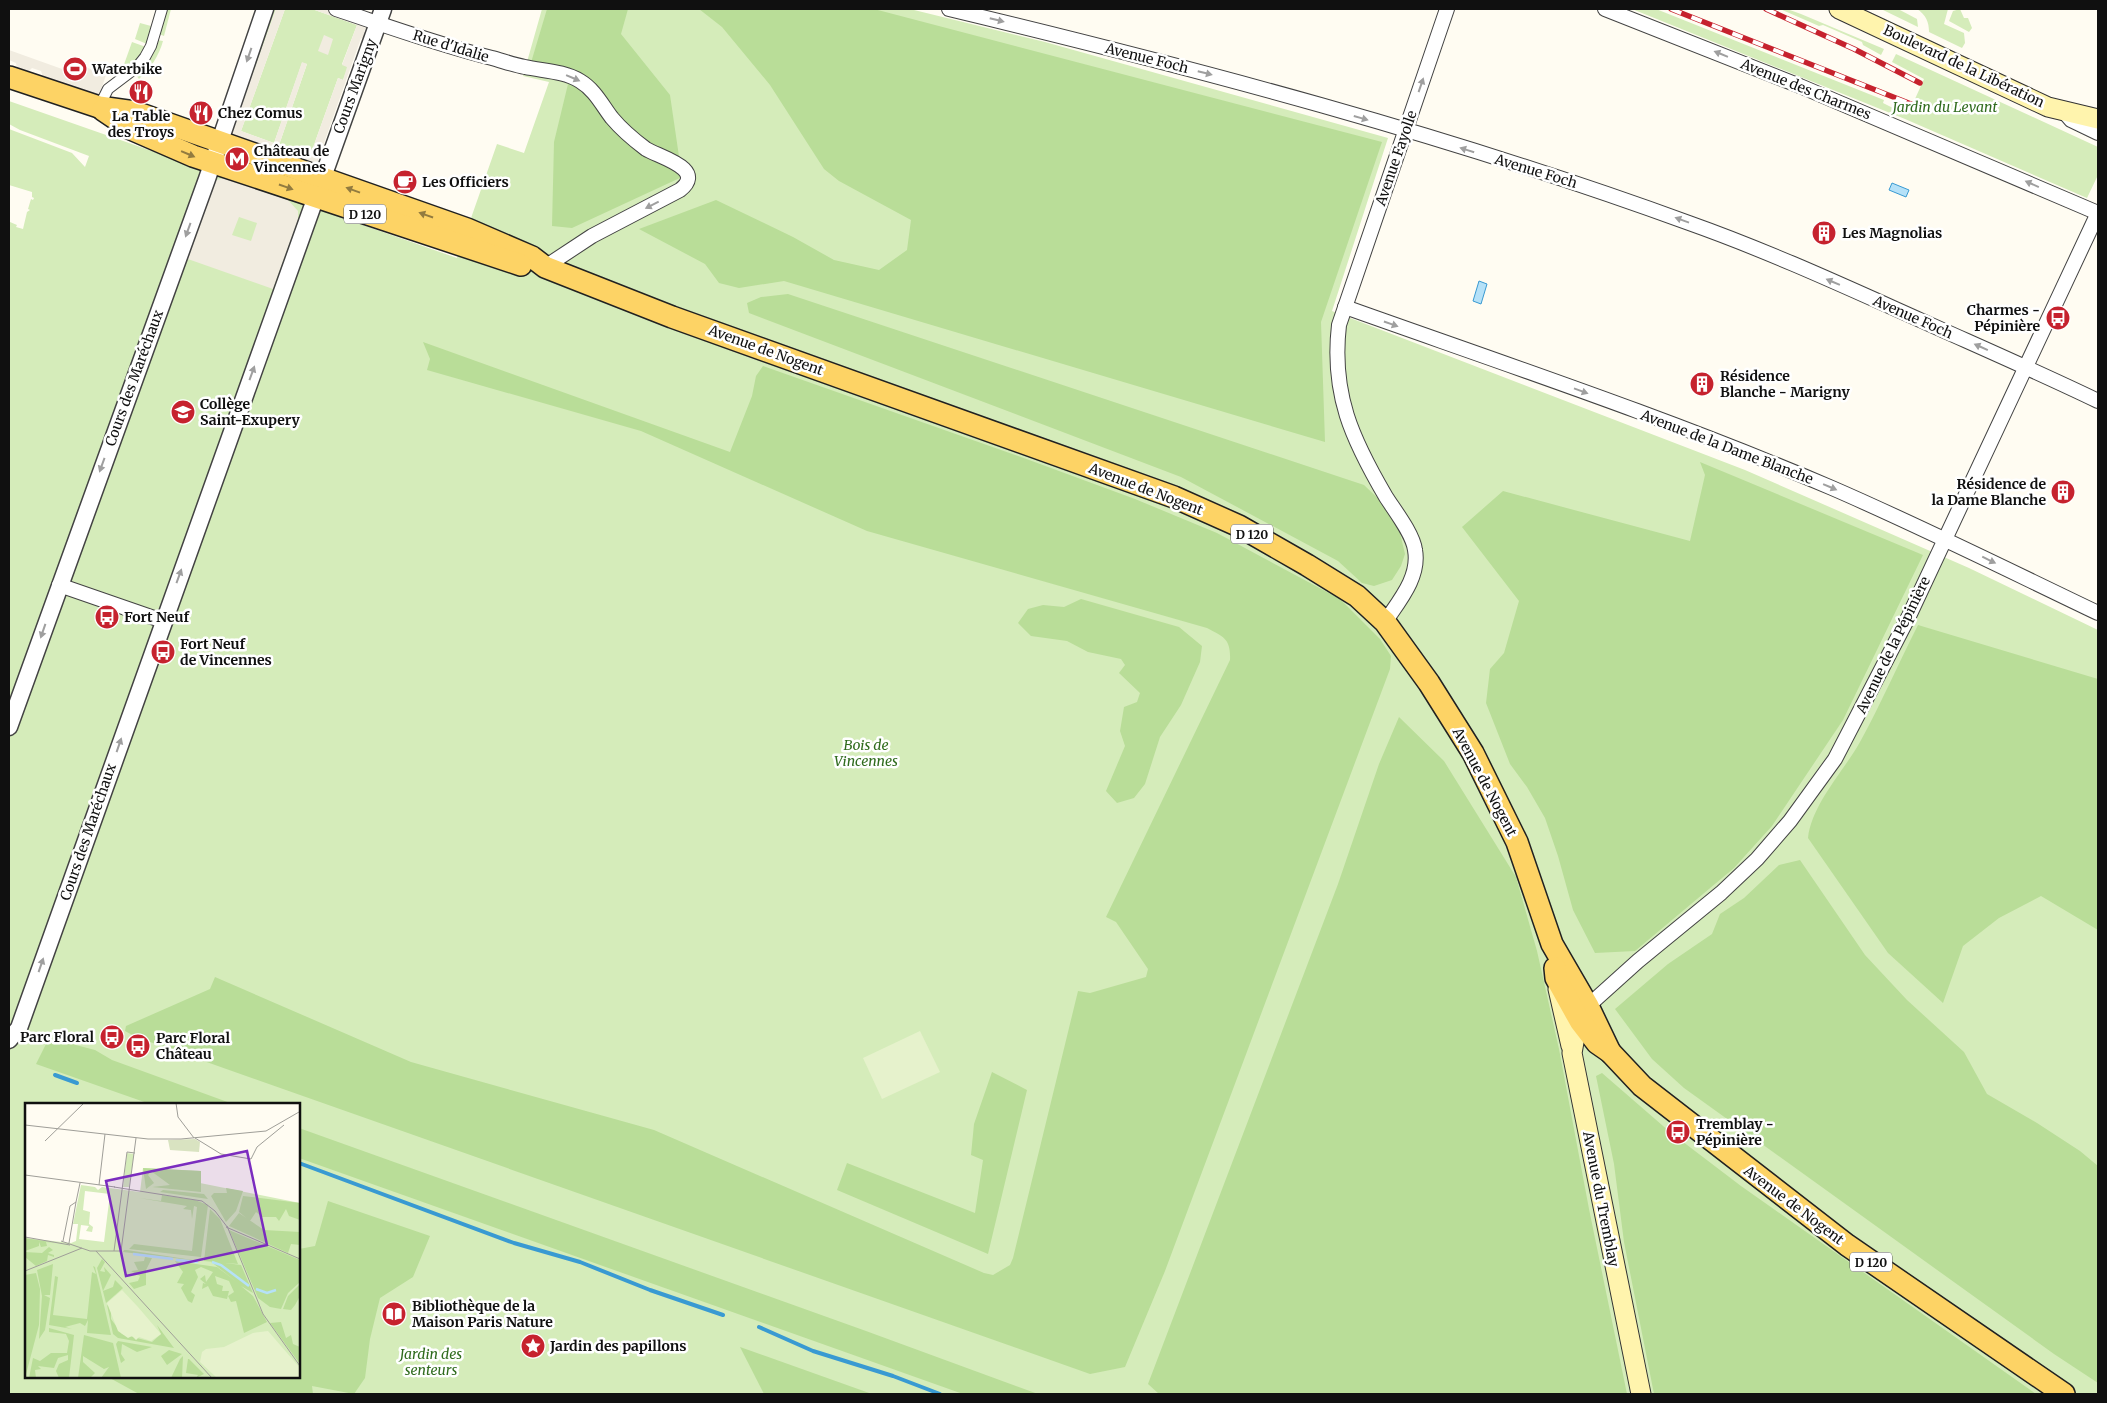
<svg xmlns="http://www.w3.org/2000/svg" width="2107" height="1403" font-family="Merriweather,serif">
<rect width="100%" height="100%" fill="#fffcf2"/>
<g fill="#d5ecba" fill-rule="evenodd">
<polygon points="165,9 171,9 164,36 159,34"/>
<polygon points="271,9 276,9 233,130 229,128"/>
<polygon points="285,9 312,9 357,25 342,64 348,67 343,80 338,78 310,156 279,145 307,64 302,63 274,143 241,131"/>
<path d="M542 9H910L1045 42 1388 138 1332 311 1745 470 1969 568 2098 630V1394H9V225L10 222 17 225 16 227 23 229 27 212 30 210 28 209 31 199 33 200 34 198 32 197V192L9 185V129L72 153 85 167 89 156 20 130 9 124V101L457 258 497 144 524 153 549 82 523 76ZM26 1104H299V1377H26Z"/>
<polygon points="1632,9 1656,9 1884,100 1883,103 1893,108 1896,104 1910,110 1924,79 1892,62 1896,54 2098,147 2098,175 2087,198 1905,119"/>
<polygon points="1780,9 1787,9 1801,14 1884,49 1881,55 1863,45 1862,42 1823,25 1819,26"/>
<polygon points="1881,9 1898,9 1917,19 1918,27"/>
<path d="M1917 9H1948L1944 24 1964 33 1965 43 1962 48 1929 32C1929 22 1926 15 1917 9Z"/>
<polygon points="1960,9 1964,18 1968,18 1972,28 1969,32 1949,21 1953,11"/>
<polygon points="140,23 151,26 147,44 135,39"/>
<path d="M157 40 163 41C159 56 150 69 139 79L136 75 141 70Z"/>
<polygon points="132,42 146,47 138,60 117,78 120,70 122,70"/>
</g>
<g fill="#b9dd98">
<polygon points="547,9 628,9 621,34 670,95 682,177 572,228 552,226 554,142 568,84 530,66"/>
<polygon points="699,9 874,9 1382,142 1321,322 1325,442 784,281 739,288 719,283 705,264 639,229 716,200 793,237 834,260 879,270 907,250 911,220 839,181 824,169 770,85 722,27"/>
<polygon points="788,294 1364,485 1391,511 1400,533 1405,554 1401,566 1392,580 1374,586 1362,583 1338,561 1181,477 749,313 747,303 761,297"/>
<path d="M423 342 730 452 752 396 756 376 763 366 1021 457 1135 499 1217 533 1340 599 1380 639 1391 656 1390 669 1165 1271 1125 1367 1090 1374 136 1037 125 1031 126 1026 210 989 215 977 411 1062 654 1130 984 1273 993 1275 1010 1265 1013 1258 1078 991 1090 993 1146 977 1148 969 1116 922 1106 917 1230 660C1231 639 1224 637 1207 628L867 531 641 431 427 370 430 359Z"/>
<polygon points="1700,462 1923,555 1843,720 1772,826 1734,868 1635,951 1595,953 1573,910 1558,856 1545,818 1527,787 1510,764 1486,703 1490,669 1504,653 1519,601 1462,527 1503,491 1690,541 1705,475"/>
<polygon points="1081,599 1179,627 1202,646 1200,662 1181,705 1160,737 1145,784 1134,798 1117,803 1106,791 1125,746 1120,731 1124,707 1137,702 1140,693 1119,673 1125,665 1121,659 1088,652 1067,641 1031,636 1018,623 1028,609 1043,605 1064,607"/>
<path d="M1918 625 2098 679V930L2041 896 1999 918 1963 946 1943 1003 1888 953 1808 838C1812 804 1843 772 1860 742 1881 704 1898 664 1918 625Z"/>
<polygon points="1399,717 1444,761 1516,877 1537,951 1559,1049 1589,1209 1627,1394 1159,1394 1148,1384 1338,884 1379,764"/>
<polygon points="1800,860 1865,955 1907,1000 1964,1052 1987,1094 2037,1123 2080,1151 2098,1166 2098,1383 2054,1354 1684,1088 1652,1059 1615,1009 1668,964 1712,934 1720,914 1744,898 1779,865"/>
<polygon points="49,1038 95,1050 112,1060 233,1104 150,1104 36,1064"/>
<polygon points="992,1072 1027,1090 988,1254 837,1190 847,1163 975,1213 983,1160 971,1155 974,1124"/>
<polygon points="1602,1073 1670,1132 1741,1186 2036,1394 1654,1394 1624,1242 1614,1164 1596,1076"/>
<polygon points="299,1128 866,1331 1038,1394 963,1394 299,1158"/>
<polygon points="328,1201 430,1236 413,1277 380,1298 370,1339 365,1378 354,1394 312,1386 313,1394 139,1394 108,1377 299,1377 299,1249 315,1246"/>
<polygon points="740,1347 872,1394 764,1394"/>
</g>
<polygon fill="#e6f2cc" points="920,1031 940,1072 882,1099 863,1058"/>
<g fill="#f1ece0" fill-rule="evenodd">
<polygon points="276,9 285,9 241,131 274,143 302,62 307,64 279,145 310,156 338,78 343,80 347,67 342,65 357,25 312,9 325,9 368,26 369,29 365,29 364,32 367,34 365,40 361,38 318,160 321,161 320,164 313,168 232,140 229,132 229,128 233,129"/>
<polygon points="324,35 333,39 328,55 318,51"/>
<polygon points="9,50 76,74 80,65 106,75 100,93 96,97 43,77 41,71 32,68 28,72 17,68 16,63 9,60"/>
<path d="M224 178 288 200 298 211V220L273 289 185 258 214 181ZM239 217 257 223 251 241 232 235Z"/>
</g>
<g fill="#b5e1f8" stroke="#399ad2">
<polygon points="1892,183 1909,190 1906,197 1889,190"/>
<polygon points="1479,281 1487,284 1481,304 1473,301"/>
</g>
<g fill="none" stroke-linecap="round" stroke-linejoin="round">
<g stroke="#399ad2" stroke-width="4">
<polyline points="55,1075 77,1083"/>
<polyline points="299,1163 514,1243 580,1262 650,1290 723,1315"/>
<polyline points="759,1327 813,1351 893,1376 940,1394"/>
</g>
<defs>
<polyline id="pedestrian" points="99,107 108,89 137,67 145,57 151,46 162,9"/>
<g id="minor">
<path d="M336 9C387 26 439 45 492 58 503 61 514 65 525 67 543 71 564 71 580 81 595 90 602 105 612 118 622 130 634 140 646 149 659 157 707 169 680 190L592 236 545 267"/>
<path d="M949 9C1199 69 1448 135 1689 223 1768 251 1844 286 1920 320 1980 347 2040 373 2098 401"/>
<polyline points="1605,9 1800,86 2098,213"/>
<polyline points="2065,113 2071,120 2098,133"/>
<path d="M1345 307C1508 365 1673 420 1832 488 1922 527 2010 571 2098 613"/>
<polyline points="59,585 163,621"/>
<path d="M1385 622C1399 601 1420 577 1415 550 1413 534 1395 511 1386 497 1352 439 1331 394 1339 325L1447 9"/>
<polyline points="1588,1006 1638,961 1721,893 1757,859 1790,821 1835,759 1909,616 2098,213"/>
</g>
<g id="tertiary">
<polyline points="9,727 207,179 265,9"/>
<polyline points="9,1040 19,1028 383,9"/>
</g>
<g id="secondary">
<polyline points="1839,9 2048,107 2098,119"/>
<polyline points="1558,989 1571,1046"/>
<polyline points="1587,1009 1576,1031 1572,1053 1641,1394"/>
</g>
<g id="primary">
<polyline points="9,77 99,107 135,112 467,229 532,257 545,267 672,317 1174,497 1239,526 1307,565 1357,596 1385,622 1429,683 1473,753 1517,842 1552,944 1588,1006 1610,1052"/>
<polyline points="103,110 131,129 193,156 521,265"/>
<polyline points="1555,968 1556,978 1580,1021 1597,1043 1610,1052 1642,1086 1847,1245 2064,1394"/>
</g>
</defs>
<use href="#pedestrian" stroke="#434343" stroke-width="12"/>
<use href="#minor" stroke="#434343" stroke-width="16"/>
<use href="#tertiary" stroke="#434343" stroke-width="19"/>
<use href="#secondary" stroke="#323232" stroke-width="21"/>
<use href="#primary" stroke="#212121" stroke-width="24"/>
<use href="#pedestrian" stroke="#fff" stroke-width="10"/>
<use href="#minor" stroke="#fff" stroke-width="14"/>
<use href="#tertiary" stroke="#fff" stroke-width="16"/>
<use href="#secondary" stroke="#fff4ad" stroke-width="19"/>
<use href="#primary" stroke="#fdd365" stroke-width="21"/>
<defs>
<g id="rail">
<polyline points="1671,9 1911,104"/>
<polyline points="1766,9 1854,49 1920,83"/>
</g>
</defs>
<use href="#rail" stroke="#c6222e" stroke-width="5.5"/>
<use href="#rail" stroke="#fff" stroke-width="4" stroke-dasharray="11" stroke-linecap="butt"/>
</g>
<defs><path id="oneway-solid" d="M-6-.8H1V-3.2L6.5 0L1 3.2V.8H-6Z" transform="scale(1.25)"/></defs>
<g fill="#9f9f9f">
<use href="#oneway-solid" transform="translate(997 20) rotate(14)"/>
<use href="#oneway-solid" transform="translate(1721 54) rotate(-158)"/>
<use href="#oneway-solid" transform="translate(249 55) rotate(109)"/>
<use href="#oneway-solid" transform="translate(1205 73) rotate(14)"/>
<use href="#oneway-solid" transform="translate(573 78) rotate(23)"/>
<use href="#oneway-solid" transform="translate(1421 85) rotate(-71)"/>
<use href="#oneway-solid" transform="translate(1361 118) rotate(16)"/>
<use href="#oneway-solid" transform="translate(1467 150) rotate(-163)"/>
<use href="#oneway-solid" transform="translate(2032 184) rotate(-156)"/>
<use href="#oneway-solid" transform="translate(652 205) rotate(153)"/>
<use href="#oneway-solid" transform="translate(1682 220) rotate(-160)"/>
<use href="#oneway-solid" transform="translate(188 230) rotate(110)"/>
<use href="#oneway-solid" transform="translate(1833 282) rotate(-157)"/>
<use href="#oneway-solid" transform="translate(1391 324) rotate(19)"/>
<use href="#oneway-solid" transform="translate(1981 347) rotate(-156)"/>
<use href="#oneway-solid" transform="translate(252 373) rotate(-70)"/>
<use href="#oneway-solid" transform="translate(1581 391) rotate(20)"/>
<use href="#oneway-solid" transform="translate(102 465) rotate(110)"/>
<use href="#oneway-solid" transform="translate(1830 487) rotate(23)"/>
<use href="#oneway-solid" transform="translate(1989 560) rotate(26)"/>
<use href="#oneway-solid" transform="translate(179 576) rotate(-70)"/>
<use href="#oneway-solid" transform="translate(43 631) rotate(109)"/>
<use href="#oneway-solid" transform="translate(119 745) rotate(-71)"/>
<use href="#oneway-solid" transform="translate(41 965) rotate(-71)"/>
</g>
<g fill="#927b3f">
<use href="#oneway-solid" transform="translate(188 154) rotate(23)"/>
<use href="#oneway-solid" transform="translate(286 187) rotate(19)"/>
<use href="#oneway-solid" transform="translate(353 190) rotate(-160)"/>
<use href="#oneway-solid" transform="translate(426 215) rotate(-161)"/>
</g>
<defs>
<symbol id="stadium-disc" viewBox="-11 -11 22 22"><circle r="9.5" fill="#c6222e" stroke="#fff"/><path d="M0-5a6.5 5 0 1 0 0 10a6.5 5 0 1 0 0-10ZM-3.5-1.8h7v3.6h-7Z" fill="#fff"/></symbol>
<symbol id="restaurant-disc" viewBox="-11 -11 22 22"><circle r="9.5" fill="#c6222e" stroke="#fff"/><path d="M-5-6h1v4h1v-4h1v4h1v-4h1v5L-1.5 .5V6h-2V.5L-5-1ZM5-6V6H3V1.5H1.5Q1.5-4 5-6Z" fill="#fff"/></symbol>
<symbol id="metro-disc" viewBox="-11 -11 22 22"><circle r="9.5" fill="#c6222e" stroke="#fff"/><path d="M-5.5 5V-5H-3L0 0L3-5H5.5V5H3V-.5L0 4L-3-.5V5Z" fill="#fff"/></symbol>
<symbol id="cafe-disc" viewBox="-11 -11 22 22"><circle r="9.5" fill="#c6222e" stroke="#fff"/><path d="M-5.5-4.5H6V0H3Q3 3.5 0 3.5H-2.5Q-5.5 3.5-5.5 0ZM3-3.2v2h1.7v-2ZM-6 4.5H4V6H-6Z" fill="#fff"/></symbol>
<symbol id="building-disc" viewBox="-11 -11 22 22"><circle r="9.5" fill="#c6222e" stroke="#fff"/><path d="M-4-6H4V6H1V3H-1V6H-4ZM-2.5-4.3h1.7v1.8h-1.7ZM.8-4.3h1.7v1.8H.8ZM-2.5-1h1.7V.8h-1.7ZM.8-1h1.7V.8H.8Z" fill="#fff"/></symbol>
<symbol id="bus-disc" viewBox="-11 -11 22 22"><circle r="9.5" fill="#c6222e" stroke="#fff"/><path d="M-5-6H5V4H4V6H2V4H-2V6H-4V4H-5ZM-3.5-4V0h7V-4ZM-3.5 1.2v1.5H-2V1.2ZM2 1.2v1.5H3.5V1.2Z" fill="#fff"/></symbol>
<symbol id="school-disc" viewBox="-11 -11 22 22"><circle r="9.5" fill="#c6222e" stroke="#fff"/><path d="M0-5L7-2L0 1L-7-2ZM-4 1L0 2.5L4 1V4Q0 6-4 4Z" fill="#fff"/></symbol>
<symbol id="library-disc" viewBox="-11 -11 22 22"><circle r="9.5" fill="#c6222e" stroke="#fff"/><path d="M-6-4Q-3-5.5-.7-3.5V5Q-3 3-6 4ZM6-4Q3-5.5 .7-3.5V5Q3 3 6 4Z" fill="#fff"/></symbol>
<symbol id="sight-disc" viewBox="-11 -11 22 22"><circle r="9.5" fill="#c6222e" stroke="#fff"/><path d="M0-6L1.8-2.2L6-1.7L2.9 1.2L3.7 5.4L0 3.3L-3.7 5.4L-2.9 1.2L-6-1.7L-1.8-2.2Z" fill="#fff"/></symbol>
</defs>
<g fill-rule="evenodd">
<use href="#stadium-disc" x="61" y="55" width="28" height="28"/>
<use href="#restaurant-disc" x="127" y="78" width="28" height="28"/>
<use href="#restaurant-disc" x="187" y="99" width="28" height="28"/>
<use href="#metro-disc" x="223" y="145" width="28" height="28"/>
<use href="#cafe-disc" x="391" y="168" width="28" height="28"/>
<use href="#building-disc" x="1810" y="219" width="28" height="28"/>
<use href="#bus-disc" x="2044" y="304" width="28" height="28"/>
<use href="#building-disc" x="1688" y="370" width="28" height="28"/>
<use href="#school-disc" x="169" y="398" width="28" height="28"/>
<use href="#building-disc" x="2049" y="478" width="28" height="28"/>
<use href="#bus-disc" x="93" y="603" width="28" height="28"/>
<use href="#bus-disc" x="149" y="638" width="28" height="28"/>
<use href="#bus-disc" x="98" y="1023" width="28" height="28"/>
<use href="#bus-disc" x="124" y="1032" width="28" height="28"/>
<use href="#bus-disc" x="1664" y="1118" width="28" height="28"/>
<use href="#library-disc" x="380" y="1300" width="28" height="28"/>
<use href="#sight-disc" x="519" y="1332" width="28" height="28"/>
</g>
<g text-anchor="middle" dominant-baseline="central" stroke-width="5" stroke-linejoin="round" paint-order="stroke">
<g fill="#fff" stroke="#585858" stroke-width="1">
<rect x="344" y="204.5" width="42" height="19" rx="4"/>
<rect x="1231" y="524.5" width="42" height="19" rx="4"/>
<rect x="1850" y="1252.5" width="42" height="19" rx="4"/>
</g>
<g font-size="12" font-weight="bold" fill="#101010">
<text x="365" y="214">D 120</text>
<text x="1252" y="534">D 120</text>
<text x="1871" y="1262">D 120</text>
</g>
<g font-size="14" fill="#101010" stroke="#fff">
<text transform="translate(451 46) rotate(17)">Rue d'Idalie</text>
<text transform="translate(1147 58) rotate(14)">Avenue Foch</text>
<text transform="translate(1964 66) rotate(25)">Boulevard de la Libération</text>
<text transform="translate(355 86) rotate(-70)">Cours Marigny</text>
<text transform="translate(1806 89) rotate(22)">Avenue des Charmes</text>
<text transform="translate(1396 158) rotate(-71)">Avenue Fayolle</text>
<text transform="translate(1536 171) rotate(17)">Avenue Foch</text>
<text transform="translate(1913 317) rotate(24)">Avenue Foch</text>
<text transform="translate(766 350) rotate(20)">Avenue de Nogent</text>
<text transform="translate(134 378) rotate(-70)">Cours des Maréchaux</text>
<text transform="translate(1727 447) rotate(21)">Avenue de la Dame Blanche</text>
<text transform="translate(1146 489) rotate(21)">Avenue de Nogent</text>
<text transform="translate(1893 645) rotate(-64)">Avenue de la Pépinière</text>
<text transform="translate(1485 782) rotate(62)">Avenue de Nogent</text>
<text transform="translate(88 832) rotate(-71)">Cours des Maréchaux</text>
<text transform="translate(1601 1199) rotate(79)">Avenue du Tremblay</text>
<text transform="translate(1794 1205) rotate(37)">Avenue de Nogent</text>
</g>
<g font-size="14" font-weight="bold" fill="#101010" stroke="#fff" text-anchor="start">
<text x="92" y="69">Waterbike</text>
<text x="218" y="113">Chez Comus</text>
<text x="141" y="116" text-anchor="middle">La Table<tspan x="141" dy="16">des Troys</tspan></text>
<text x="254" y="151">Château de<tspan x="254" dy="16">Vincennes</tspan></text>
<text x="422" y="182">Les Officiers</text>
<text x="1842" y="233">Les Magnolias</text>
<text x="2040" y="310" text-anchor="end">Charmes -<tspan x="2040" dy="16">Pépinière</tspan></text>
<text x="1720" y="376">Résidence<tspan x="1720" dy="16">Blanche - Marigny</tspan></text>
<text x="200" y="404">Collège<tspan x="200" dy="16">Saint-Exupery</tspan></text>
<text x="2046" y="484" text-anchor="end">Résidence de<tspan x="2046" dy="16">la Dame Blanche</tspan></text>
<text x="124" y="617">Fort Neuf</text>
<text x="180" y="644">Fort Neuf<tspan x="180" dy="16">de Vincennes</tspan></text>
<text x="94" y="1037" text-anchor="end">Parc Floral</text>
<text x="156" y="1038">Parc Floral<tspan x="156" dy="16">Château</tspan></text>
<text x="1696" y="1124">Tremblay -<tspan x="1696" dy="16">Pépinière</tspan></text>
<text x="412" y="1306">Bibliothèque de la<tspan x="412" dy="16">Maison Paris Nature</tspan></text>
<text x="550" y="1346">Jardin des papillons</text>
</g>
<g font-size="14" font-style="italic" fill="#2f6b1d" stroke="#fff">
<text x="1945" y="107">Jardin du Levant</text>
<text x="866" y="745">Bois de<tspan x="866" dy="16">Vincennes</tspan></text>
<text x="431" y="1354">Jardin des<tspan x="431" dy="16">senteurs</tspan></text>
</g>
</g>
<g transform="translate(25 1103)">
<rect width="275" height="275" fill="#fffcf2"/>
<path d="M102 50 109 51 104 84H98ZM118 65 176 68 175 80 275 100V275H0V135L46 140 51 138 53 121H48L56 82 70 84 73 87 77 84 115 89ZM60 88 85 91 79 139 54 136 56 122 64 123 61 128 67 129 68 124 64 121 65 109 58 107Z" fill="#d5ecba" fill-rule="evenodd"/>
<path d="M118 65 176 68V89L127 84 145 82 126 68 123 72 129 80 121 86ZM201 85 218 88 211 108 201 119 186 93 189 90H202ZM138 87 179 91 183 96 135 89ZM137 92 170 97 183 102 176 154 104 146 109 141 167 148 172 104 169 103 167 116 166 107 158 106 162 103 114 95 136 98ZM218 93 275 100V117L264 113 261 106 254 118 251 114H237L231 109 225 118 214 109ZM185 106 195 116 213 161 179 158ZM214 110 239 127 275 129V142L266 141 263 150 204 123ZM204 127 275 157V179L263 190 256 206 245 204 233 195ZM0 135 31 140 21 139 22 143 16 144 14 139V143L0 148ZM24 144 28 147 23 150 29 152V154L23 152 22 158 11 163 0 154V149L17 150ZM99 147H102L174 158 98 149ZM120 154 127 155 121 167V182L109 186 104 180 113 178 115 173 106 168 113 167 109 159 119 158ZM77 156 80 159 75 168 80 169 79 164 86 172 78 188 88 184 90 177 98 185 81 200 72 165ZM150 158 192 164 212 179 185 158 216 162 228 190 216 183 228 193 242 219 219 230 211 198 206 199 203 193 209 189 204 178 190 173 192 181 198 183 197 188H204L202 196 188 193 183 183 177 186 178 180 181 181 175 176 180 172 181 179 188 169 176 164 170 167 173 174 166 189 170 192 167 200 163 198 156 185 159 181 152 180 158 169ZM28 161 25 192H19L25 195 20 227 14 236 17 193 12 167ZM68 163 70 164 86 232 62 230 63 217 60 223 55 220 40 224 47 226 24 222 30 173 33 174 28 212 62 216 67 169 71 171ZM11 170 15 186 14 222 0 275V172ZM275 181V193L270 202 266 207 258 206 263 193ZM82 202 86 205V216L97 231 127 239 136 231 132 222 149 245 93 235 88 231ZM256 219 261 235 266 232 268 241 275 244V261L245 220ZM24 225 49 232 44 275H34L31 268 34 261 43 257V252L33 255 29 265 13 263 16 266 10 267 11 275H4L8 255 15 258 26 250H42L44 238 41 231 24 229ZM59 232 88 240 96 275H76L84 264 79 266 58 253V259L70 270 65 275H53ZM93 238 127 244 112 249 97 241 96 251 100 257 96 260 91 241ZM144 247 157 251 142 262 136 253ZM158 253 157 275H146L155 256ZM163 256H164L179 271 171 275 173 272 161 270Z" fill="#b9dd98"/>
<path d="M170 36 175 39 174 49 145 47 143 37Z" fill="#d9e3c1"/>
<path d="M97 187 113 204 136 231 126 238 114 234 111 237 107 233 103 235 93 228 82 200ZM243 228 275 265V275H192L175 259 177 249 181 246 199 244 228 230Z" fill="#e6f2cc"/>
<path fill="none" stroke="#b5e1f8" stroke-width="2.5" d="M108 151 148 156M151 157 173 159M187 159 196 162 224 183M231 186 242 190 251 187"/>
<path fill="none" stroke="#9f9e98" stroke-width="1" d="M151 0 153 14 169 35M0 22 123 36H156L241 28 274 9M170 35 196 51 226 56 232 44 259 22M20 38 59 0M0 72 90 84M74 82 80 31M89 84 177 98 190 108 203 125M202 123 238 211 275 263M201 124 275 156M0 134 45 142M36 138 65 148H96L111 35M38 138 45 103 51 99 55 80M44 140 51 99M71 148 187 275M89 148 102 49 110 50M0 168 57 145"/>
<path fill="#7b2cbf" fill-opacity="0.15" stroke="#7b2cbf" stroke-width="2.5" d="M222 48 242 142 101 173 81 78Z"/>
<rect width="275" height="275" fill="none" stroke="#101010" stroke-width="2.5"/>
</g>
<rect width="2107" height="1403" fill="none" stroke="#101010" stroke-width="20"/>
</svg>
